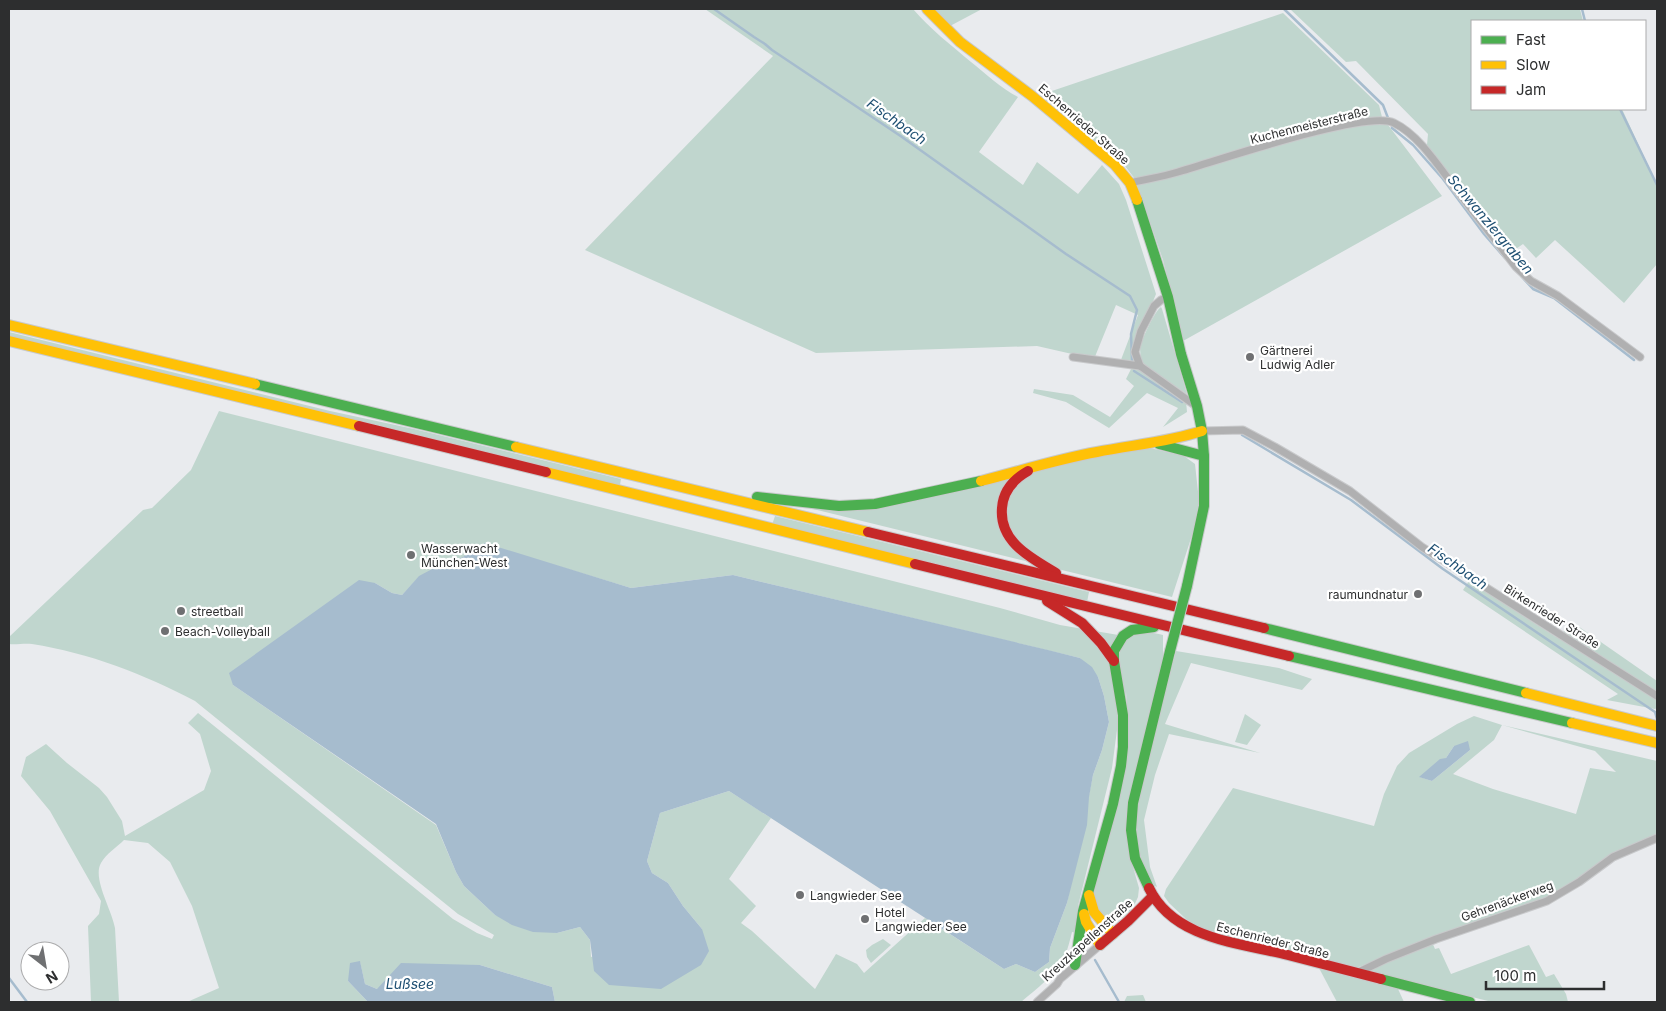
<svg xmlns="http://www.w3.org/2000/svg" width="1666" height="1011" font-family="Inter,sans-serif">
<rect width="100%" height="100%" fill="#e9ebee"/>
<g fill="#c0d6ce" fill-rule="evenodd">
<path d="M705 9H913C930 29 951 45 971 62 986 74 1001 88 1018 97L979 152 1023 185 1037 162 1078 194 1102 165 1119 184 1126 200 1156 294 1141 331 1134 352 1139 369 1186 401 1187 412 1163 427 1178 408 1147 393 1109 428 1066 402 1033 393 1034 389 1073 395 1110 417 1134 386 1126 379 1131 369 1119 365 1138 315 1116 305 1094 359 1037 346 816 353 585 250 773 56Z"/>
<polygon points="934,9 982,9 950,26"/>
<polygon points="1290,9 1580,9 1583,21 1472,21 1472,109 1622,109 1657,185 1657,264 1624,303 1555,240 1536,258 1523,244 1510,253 1427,145 1428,134 1356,61 1346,62"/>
<polygon points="1283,13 1379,105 1382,117 1442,196 1183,341 1163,260 1135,179 1125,166 1040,95"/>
<path d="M1161 307 1162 309 1187 394 1142 364C1141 359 1140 352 1140 347 1142 339 1154 312 1161 307Z"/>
<polygon points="9,332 330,411 414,429 621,479 620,485 9,336"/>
<path d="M219 411 1000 608 1060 625 1130 637C1141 631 1151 632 1163 635V666L1128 806 1126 833 1131 860 1139 888 1138 897 1132 910 1122 918 1115 920 1104 918 1100 915 1092 895 1128 726 1126 692 1117 730 1112 768 1078 906 1077 933 1072 932C1070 940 1068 948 1065 956 1058 973 1035 990 1021 1002H555L552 987 480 965 377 989 365 984 360 962 348 981 368 1002H187L219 988 192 906 170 862 148 843 124 840C117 847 106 854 101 863 92 878 112 910 115 928L119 1002H91L88 926 99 914 101 901 50 811 21 776 26 757 46 744 67 763 99 788 107 797 122 821 125 836 204 790 211 771 200 734 188 723 198 713 453 919 477 933 492 939 494 935 458 914 195 701C144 674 89 653 32 644 24 643 16 645 9 644V637L143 510 152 508 191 470ZM485 544 631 588 733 575 1080 658 1098 677 1104 696 1109 722 1102 750 1093 775 1067 903 1050 948 1049 962 1035 972 1016 964 1004 969 925 918 864 973 857 964 836 954 815 989 752 931 741 923 756 906 729 879 771 818 729 791 660 813 647 861 652 873 668 883 683 906 702 929 591 957 590 940 580 927 557 933 495 915 464 886 456 872 436 825 233 685 375 583 392 593 402 595 416 580 436 567 458 560Z"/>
<polygon points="1150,448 1184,456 1195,464 1199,501 1195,526 1172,597 809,508 865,508 1127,449"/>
<polygon points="775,516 1089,592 1087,602 772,525"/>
<polygon points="1469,581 1556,637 1575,624 1657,681 1657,708 1655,709 1607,700 1618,694 1463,590"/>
<polygon points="1176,651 1279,668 1312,679 1302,690 1191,663 1165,724 1260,753 1169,734 1155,775 1144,820 1150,867 1157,887 1151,884 1137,851 1134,827 1136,804"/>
<polygon points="1245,714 1261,725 1247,745 1235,742"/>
<path d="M1474 716 1502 725 1657 761V836L1546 898 1356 968 1284 949 1218 935 1199 928 1186 919 1169 903 1164 896 1166 889 1233 788 1374 826 1384 794 1397 766 1409 753 1457 724ZM1502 725 1595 751 1616 772 1590 768 1576 814 1493 789 1453 774 1494 740ZM1454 746 1470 750 1432 781 1420 777 1446 758Z"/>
<polygon points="883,939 891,945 871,963 867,957 866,950 872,945"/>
<polygon points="1432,942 1435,949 1439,948 1451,974 1529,945 1546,977 1554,974 1566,994 1568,1002 1492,1002 1368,971 1370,969"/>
<polygon points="1319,968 1398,989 1404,1002 1337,1002"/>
<polygon points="1143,995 1146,1002 1124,1002 1127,996"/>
</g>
<g fill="#a6bcce">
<polygon points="485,543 631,588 733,575 1048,650 1080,658 1092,667 1098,677 1104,696 1109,722 1102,750 1093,775 1089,797 1087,825 1067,903 1050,948 1049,962 1035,972 1016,964 1004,969 729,791 660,813 647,861 652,873 668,883 683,906 702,929 709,951 701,965 661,989 609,985 594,971 590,940 580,927 557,933 533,932 512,925 495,915 464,886 456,872 436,824 233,685 229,673 359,580 375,583 392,593 402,595 419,576 436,567 458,560"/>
<polygon points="1468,741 1470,750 1432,781 1419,777 1440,759 1446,758 1454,746"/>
<polygon points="360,961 365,984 377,989 401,963 480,965 552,987 555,1002 368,1002 348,981 350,963"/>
</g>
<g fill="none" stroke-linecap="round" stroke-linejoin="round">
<g stroke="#a6bcce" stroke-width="2.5">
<polyline points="714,9 754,37 765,44 772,50 902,137 1066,254 1130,296 1137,310 1131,334 1132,360"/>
<polyline points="1284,9 1383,105 1388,118"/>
<polyline points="1582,9 1585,21"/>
<polyline points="1620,109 1657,185"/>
<polyline points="1392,125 1392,128 1413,145 1443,179 1484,234 1505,258"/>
<polyline points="1522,277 1533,289 1554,298 1634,360"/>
<polyline points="1134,371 1182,402"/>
<polyline points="1242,435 1351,500 1443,569 1655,712 1657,719"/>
<polyline points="1095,960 1119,1002"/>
<polyline points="9,978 27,1002"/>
</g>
<defs>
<g id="street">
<path d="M1130 183C1146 179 1162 177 1178 172 1214 162 1367 109 1394 123 1419 135 1439 167 1456 189 1476 215 1496 241 1516 267L1531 281 1558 296 1640 357"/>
<polyline points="1168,297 1161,300 1154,306 1141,331 1135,352 1140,366 1196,406"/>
<polyline points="1073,357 1140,366"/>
<polyline points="1202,431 1243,430 1275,447 1350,491 1422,547 1657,696"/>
<polyline points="1359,974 1361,971 1386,959 1436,939 1547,901 1579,882 1613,857 1657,838"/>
<polyline points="1037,1002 1057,984 1060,979 1100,945"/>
</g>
<g id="fast">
<polyline points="1137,200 1168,297 1181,354 1197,406 1202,431 1204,456 1204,506 1187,586"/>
<polyline points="255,384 516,447"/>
<polyline points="1159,444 1204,456"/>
<polyline points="757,497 839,506 875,504 981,481"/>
<polyline points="1264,628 1526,693"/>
<polyline points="1289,656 1572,723"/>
<polyline points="1149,888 1135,858 1131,830 1133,803 1170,651"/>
<polyline points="1075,965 1083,911 1113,804 1121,766 1123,747 1123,715 1114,661 1114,651 1123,636 1132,630 1154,627"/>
<polyline points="1381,979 1470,1002"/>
</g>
<g id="slow">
<polyline points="927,9 960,42 1032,96 1115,165 1130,183 1137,200"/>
<polyline points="9,325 255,384"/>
<polyline points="9,341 359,426"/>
<polyline points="516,447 868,532"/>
<polyline points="546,472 915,564"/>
<path d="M981 481C1020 471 1058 459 1097 452 1132 445 1168 442 1202 431"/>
<polyline points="1526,693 1657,726"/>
<polyline points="1572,723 1657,743"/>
<polyline points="1089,895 1094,912 1113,934"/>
<polyline points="1084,914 1086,922 1100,945"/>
</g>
<g id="jam">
<polyline points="359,426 546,472"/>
<path d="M1028 471C1014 479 1003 491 1002 508 999 542 1031 558 1056 573"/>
<polyline points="868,532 1264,628"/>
<polyline points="915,564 1289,656"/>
<polyline points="1047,601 1082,623 1101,643 1114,661"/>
<path d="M1149 888C1173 939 1240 943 1288 955 1319 963 1350 971 1381 979"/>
<polyline points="1100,945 1128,921 1153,896"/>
</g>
</defs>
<use href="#street" stroke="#c8c9cb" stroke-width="9"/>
<use href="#fast" stroke="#c8c9cb" stroke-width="12"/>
<use href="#slow" stroke="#c8c9cb" stroke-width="12"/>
<use href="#jam" stroke="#c8c9cb" stroke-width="12"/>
<use href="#street" stroke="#b0b0b1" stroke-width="7"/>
<use href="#fast" stroke="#4caf50" stroke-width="10"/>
<use href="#slow" stroke="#ffc107" stroke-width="10"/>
<use href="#jam" stroke="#c62828" stroke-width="10"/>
<defs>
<polyline id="fast-bridge" points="1170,651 1187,586"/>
</defs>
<use href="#fast-bridge" stroke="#c8c9cb" stroke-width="12" stroke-linecap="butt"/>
<use href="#fast-bridge" stroke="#4caf50" stroke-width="10"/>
</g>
<g fill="#6f7072" stroke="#fff" stroke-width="2">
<circle cx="1250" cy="357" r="5"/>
<circle cx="411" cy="555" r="5"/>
<circle cx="1418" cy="594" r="5"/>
<circle cx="181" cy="611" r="5"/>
<circle cx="165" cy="631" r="5"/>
<circle cx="800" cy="895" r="5"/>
<circle cx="865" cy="919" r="5"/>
</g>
<g text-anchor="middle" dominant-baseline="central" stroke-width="4.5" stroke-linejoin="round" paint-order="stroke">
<g font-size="12" fill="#2d2e2f" stroke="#fff">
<text transform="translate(1084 124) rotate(41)">Eschenrieder Straße</text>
<text transform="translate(1309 125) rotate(-14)">Kuchenmeisterstraße</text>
<text transform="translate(1552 616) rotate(32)">Birkenrieder Straße</text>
<text transform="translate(1507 901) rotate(-20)">Gehrenäckerweg</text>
<text transform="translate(1087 940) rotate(-42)">Kreuzkapellenstraße</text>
<text transform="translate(1273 940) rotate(14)">Eschenrieder Straße</text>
</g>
<g font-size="12" fill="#2d2e2f" stroke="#fff" text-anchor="start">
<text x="1260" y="350">Gärtnerei<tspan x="1260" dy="14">Ludwig Adler</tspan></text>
<text x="421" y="548">Wasserwacht<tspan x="421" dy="14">München-West</tspan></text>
<text x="1408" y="594" text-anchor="end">raumundnatur</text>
<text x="191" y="611">streetball</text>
<text x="175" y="631">Beach-Volleyball</text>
<text x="810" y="895">Langwieder See</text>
<text x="875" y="912">Hotel<tspan x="875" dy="14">Langwieder See</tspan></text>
</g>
<g font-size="14" font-style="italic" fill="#1e4f72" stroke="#fff">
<text transform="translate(897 121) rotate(35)">Fischbach</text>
<text transform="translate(1491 224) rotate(50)">Schwanzlergraben</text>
<text transform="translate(1458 566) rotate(35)">Fischbach</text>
<text x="410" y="983">Lußsee</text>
</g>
</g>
<rect width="1666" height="1011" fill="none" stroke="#2d2e2f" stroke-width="20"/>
<rect x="1471" y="20" width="175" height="90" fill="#ffffff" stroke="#ababac"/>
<rect x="1481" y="36" width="25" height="8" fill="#4caf50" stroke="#ababac"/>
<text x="1516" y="45" font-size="15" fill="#2d2e2f">Fast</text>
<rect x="1481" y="61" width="25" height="8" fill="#ffc107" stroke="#ababac"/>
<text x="1516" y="70" font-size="15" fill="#2d2e2f">Slow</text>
<rect x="1481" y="86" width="25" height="8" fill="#c62828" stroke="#ababac"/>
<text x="1516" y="95" font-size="15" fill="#2d2e2f">Jam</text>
<g transform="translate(45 966) rotate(149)"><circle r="24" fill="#ffffff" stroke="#ababac"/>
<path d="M0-4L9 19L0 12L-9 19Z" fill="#6f7072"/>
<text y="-8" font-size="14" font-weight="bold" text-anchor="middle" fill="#2d2e2f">N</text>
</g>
<path d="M1486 981v8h118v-8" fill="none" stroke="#2d2e2f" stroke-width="2.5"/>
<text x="1494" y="981" font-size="15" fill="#2d2e2f" stroke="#ffffff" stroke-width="4" paint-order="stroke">100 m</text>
</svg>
